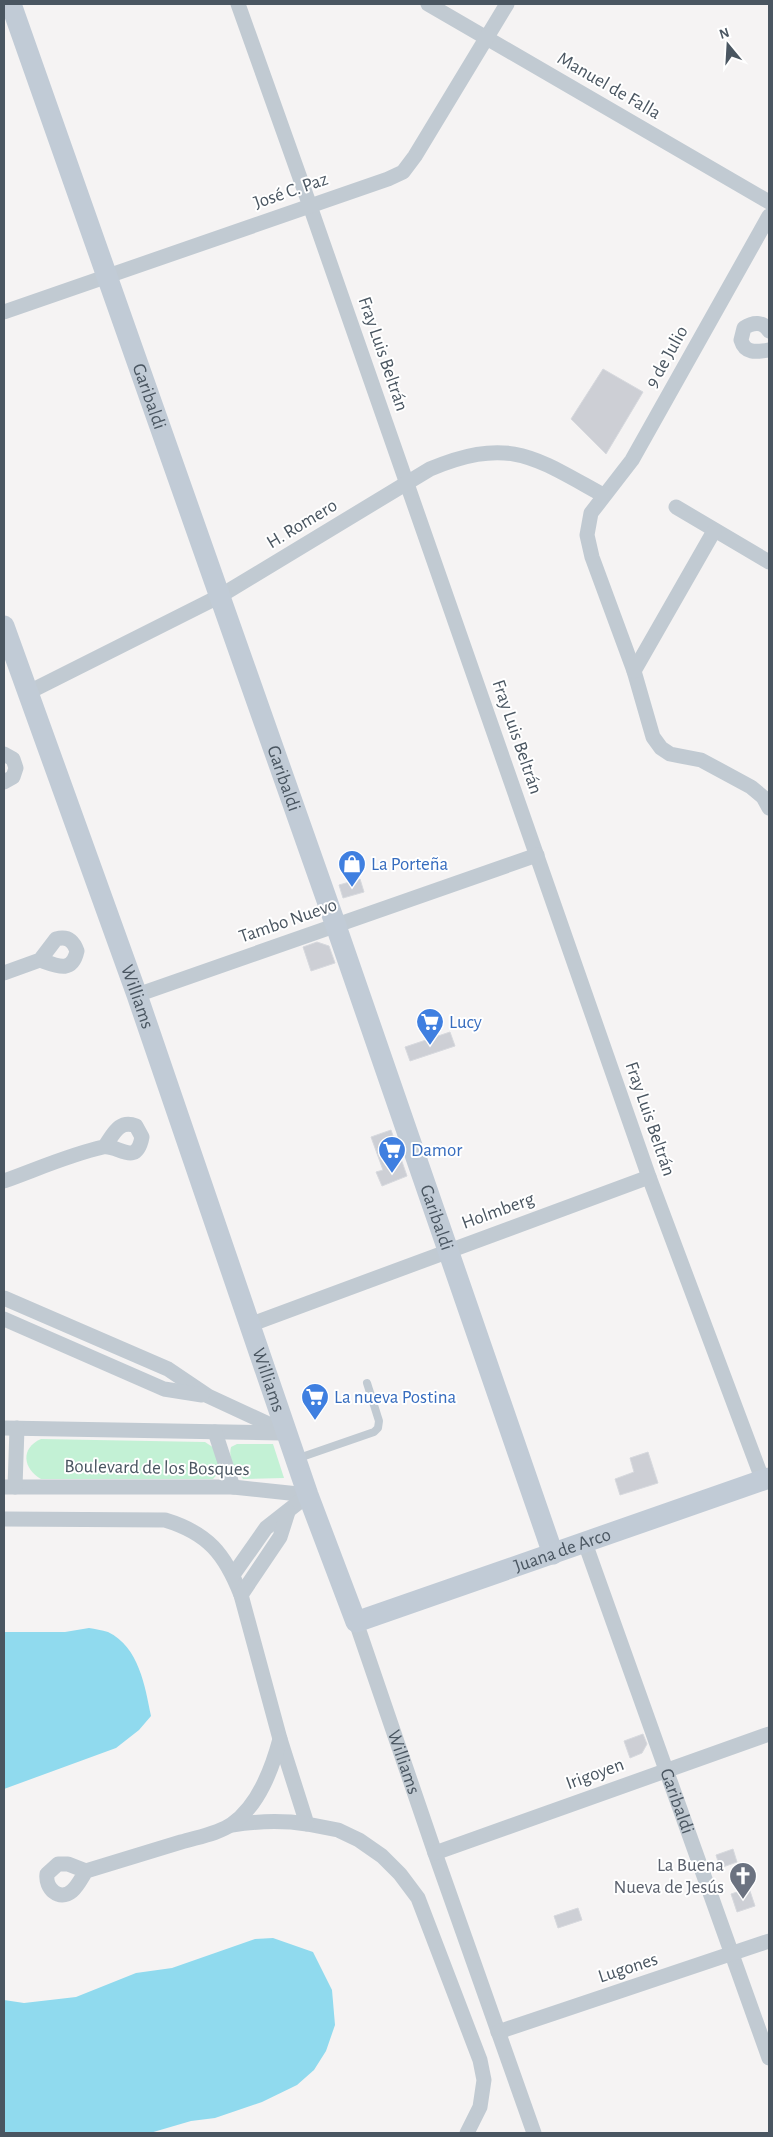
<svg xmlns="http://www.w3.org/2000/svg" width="773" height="2137" font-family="'Alegreya Sans',sans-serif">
<rect width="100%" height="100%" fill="#f5f3f3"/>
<g fill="#c3f1d5">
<path d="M41 1439 205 1442 214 1448 220 1471 213 1479H41C23 1469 20 1448 41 1439Z"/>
<path d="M237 1444H273L284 1478 243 1479C235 1470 228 1459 231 1447Z"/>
</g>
<g fill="#90daee">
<path d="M89 1628C95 1629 102 1630 108 1632 139 1647 145 1686 151 1716L139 1730 116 1748 4 1789V1632H65Z"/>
<polygon points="273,1938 313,1952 332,1990 335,2025 326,2051 314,2070 297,2085 262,2102 215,2118 191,2121 150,2133 4,2133 4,2000 24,2003 76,1997 136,1973 172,1968 255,1939"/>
</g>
<g fill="#cdcfd5" stroke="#d7d9de">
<polygon points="603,369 643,392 606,454 571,419"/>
<polygon points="360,879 364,892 343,898 339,885"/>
<polygon points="317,942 329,946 335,963 311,971 303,947"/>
<polygon points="450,1032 455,1046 410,1061 405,1047"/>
<polygon points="391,1130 407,1176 382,1186 376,1172 383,1170 371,1137"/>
<polygon points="648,1452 658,1483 620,1495 615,1479 634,1472 630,1458"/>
<polygon points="643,1734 647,1744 642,1753 630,1758 624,1741"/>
<polygon points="733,1849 737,1862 720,1868 716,1855"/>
<polygon points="749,1888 755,1906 737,1912 731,1894"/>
<polygon points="578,1908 582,1920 558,1928 554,1916"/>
</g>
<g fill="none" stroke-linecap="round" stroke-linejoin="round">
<polyline stroke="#c1cad2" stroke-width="8" points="296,1459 374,1432 378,1428 379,1421 367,1383"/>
<g stroke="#c1cad2" stroke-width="15">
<polyline points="238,4 310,206 649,1177 763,1481"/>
<polyline points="428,4 769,202"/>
<polyline points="769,216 632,460 591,513 587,535 592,557 634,671 653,737 661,748 670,754 701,760 751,787 763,797 769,808"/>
<polyline points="4,312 388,179 403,172 415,156 507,4"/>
<path d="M769 331C763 321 753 322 744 328L741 340C745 354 756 352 769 350"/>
<polyline points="676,507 769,562"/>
<polyline points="634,671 714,531"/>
<path d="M27 693 220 596 430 469C510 436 534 457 603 495"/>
<polyline points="4,754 13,759 16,768 13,777 4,782"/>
<path d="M4 973 40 960 56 939C67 936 73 940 77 951 72 974 57 966 40 960"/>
<polyline points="137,995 537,855"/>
<path d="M4 1181C35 1170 71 1154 103 1147 118 1144 136 1168 142 1137L136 1126C119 1119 113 1135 105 1146"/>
<polyline points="4,1298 168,1369 208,1396 288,1433"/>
<polyline points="4,1319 164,1389 202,1395"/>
<polyline points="249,1325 649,1177"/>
<polyline points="4,1428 281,1433"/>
<polyline points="215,1432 233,1487"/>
<polyline points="4,1487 233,1487 308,1495"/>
<polyline points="15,1487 17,1428"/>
<path d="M4 1519 165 1520C208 1533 225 1554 241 1595L280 1739 307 1824 338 1830 359 1840 382 1856 400 1874 418 1898 480 2060 484 2080 480 2107 467 2133"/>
<path id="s1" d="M585 1543 769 2058"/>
<polyline points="233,1575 266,1528 308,1495"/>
<polyline points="241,1595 280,1537 288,1512"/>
<path id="s2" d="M356 1622 435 1853 534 2133"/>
<path d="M232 1825C258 1821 281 1820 307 1824"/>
<polyline points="435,1853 769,1734"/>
<path d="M86 1871C82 1877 78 1886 72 1891 59 1902 45 1888 47 1874L58 1864H68L86 1871C118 1861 149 1852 181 1842 197 1837 218 1834 232 1824 259 1805 272 1769 280 1739"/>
<polyline points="498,2032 769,1941"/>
</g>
<g stroke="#c1cbd6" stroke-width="21">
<path id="s3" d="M11 4 336 926 553 1554"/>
<path id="s4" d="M4 626 137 995 308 1495 356 1622 769 1478"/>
</g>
</g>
<defs>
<symbol id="shop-pin" viewBox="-11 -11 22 30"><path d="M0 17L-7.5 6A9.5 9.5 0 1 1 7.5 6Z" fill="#3f7fe0" stroke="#fff"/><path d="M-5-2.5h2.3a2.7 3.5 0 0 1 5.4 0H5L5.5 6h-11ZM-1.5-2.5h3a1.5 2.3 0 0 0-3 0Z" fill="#fff"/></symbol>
<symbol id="supermarket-pin" viewBox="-11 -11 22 30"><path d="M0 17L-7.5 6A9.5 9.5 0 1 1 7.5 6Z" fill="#3f7fe0" stroke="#fff"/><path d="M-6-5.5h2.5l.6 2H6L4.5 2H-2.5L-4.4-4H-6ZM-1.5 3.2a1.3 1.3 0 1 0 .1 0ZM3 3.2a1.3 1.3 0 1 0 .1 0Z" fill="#fff"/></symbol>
<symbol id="church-pin" viewBox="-11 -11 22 30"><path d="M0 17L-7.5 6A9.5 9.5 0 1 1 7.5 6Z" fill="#6b7280" stroke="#fff"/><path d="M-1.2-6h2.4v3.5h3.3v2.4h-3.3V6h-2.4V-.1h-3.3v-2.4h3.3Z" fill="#fff"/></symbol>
</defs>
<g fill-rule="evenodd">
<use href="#shop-pin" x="336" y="848" width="32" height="43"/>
<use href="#supermarket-pin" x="414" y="1006" width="32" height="43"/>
<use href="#supermarket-pin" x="376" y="1134" width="32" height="43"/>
<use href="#supermarket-pin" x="299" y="1381" width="32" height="43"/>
<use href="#church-pin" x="727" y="1860" width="32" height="43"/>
</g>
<g text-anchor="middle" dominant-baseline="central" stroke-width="4" stroke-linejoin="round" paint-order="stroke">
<g font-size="19" fill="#4a5661" stroke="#fff">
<text transform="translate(609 86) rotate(30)">Manuel de Falla</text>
<text transform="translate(291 191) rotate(-19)">José C. Paz</text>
<text transform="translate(383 354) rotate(71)">Fray Luis Beltrán</text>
<text transform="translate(667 357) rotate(-61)">9 de Julio</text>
<text stroke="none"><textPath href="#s3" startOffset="416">Garibaldi</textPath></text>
<text transform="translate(302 524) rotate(-31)">H. Romero</text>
<text transform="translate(517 737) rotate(71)">Fray Luis Beltrán</text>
<text stroke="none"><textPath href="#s3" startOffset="821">Garibaldi</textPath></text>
<text transform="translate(288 921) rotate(-19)">Tambo Nuevo</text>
<text stroke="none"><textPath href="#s4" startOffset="394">Williams</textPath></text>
<text transform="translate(650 1119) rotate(71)">Fray Luis Beltrán</text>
<text transform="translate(498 1211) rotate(-20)">Holmberg</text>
<text stroke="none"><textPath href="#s3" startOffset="1286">Garibaldi</textPath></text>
<text stroke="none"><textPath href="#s4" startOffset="799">Williams</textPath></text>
<text transform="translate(157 1468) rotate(1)">Boulevard de los Bosques</text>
<text stroke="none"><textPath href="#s4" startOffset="1275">Juana de Arco</textPath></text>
<text stroke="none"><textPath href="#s2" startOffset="148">Williams</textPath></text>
<text transform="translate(595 1774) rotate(-20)">Irigoyen</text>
<text stroke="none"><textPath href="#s1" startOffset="274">Garibaldi</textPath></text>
<text transform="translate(628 1968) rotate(-18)">Lugones</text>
</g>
<g font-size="19" fill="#366cbe" stroke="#fff" text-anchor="start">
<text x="371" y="864">La Porteña</text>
<text x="449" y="1022">Lucy</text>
<text x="411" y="1150">Damor</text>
<text x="334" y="1397">La nueva Postina</text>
</g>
<g font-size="19" fill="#5b616d" stroke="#fff" text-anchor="end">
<text x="724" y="1865">La Buena<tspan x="724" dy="22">Nueva de Jesús</tspan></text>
</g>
</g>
<rect width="773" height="2137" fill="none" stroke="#4a5661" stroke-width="10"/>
<g transform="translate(728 45) rotate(342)" stroke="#ffffff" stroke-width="4" paint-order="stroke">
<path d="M0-4L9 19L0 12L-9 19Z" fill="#4a5661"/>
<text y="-8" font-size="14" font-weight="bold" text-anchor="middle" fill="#4a5661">N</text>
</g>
</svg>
